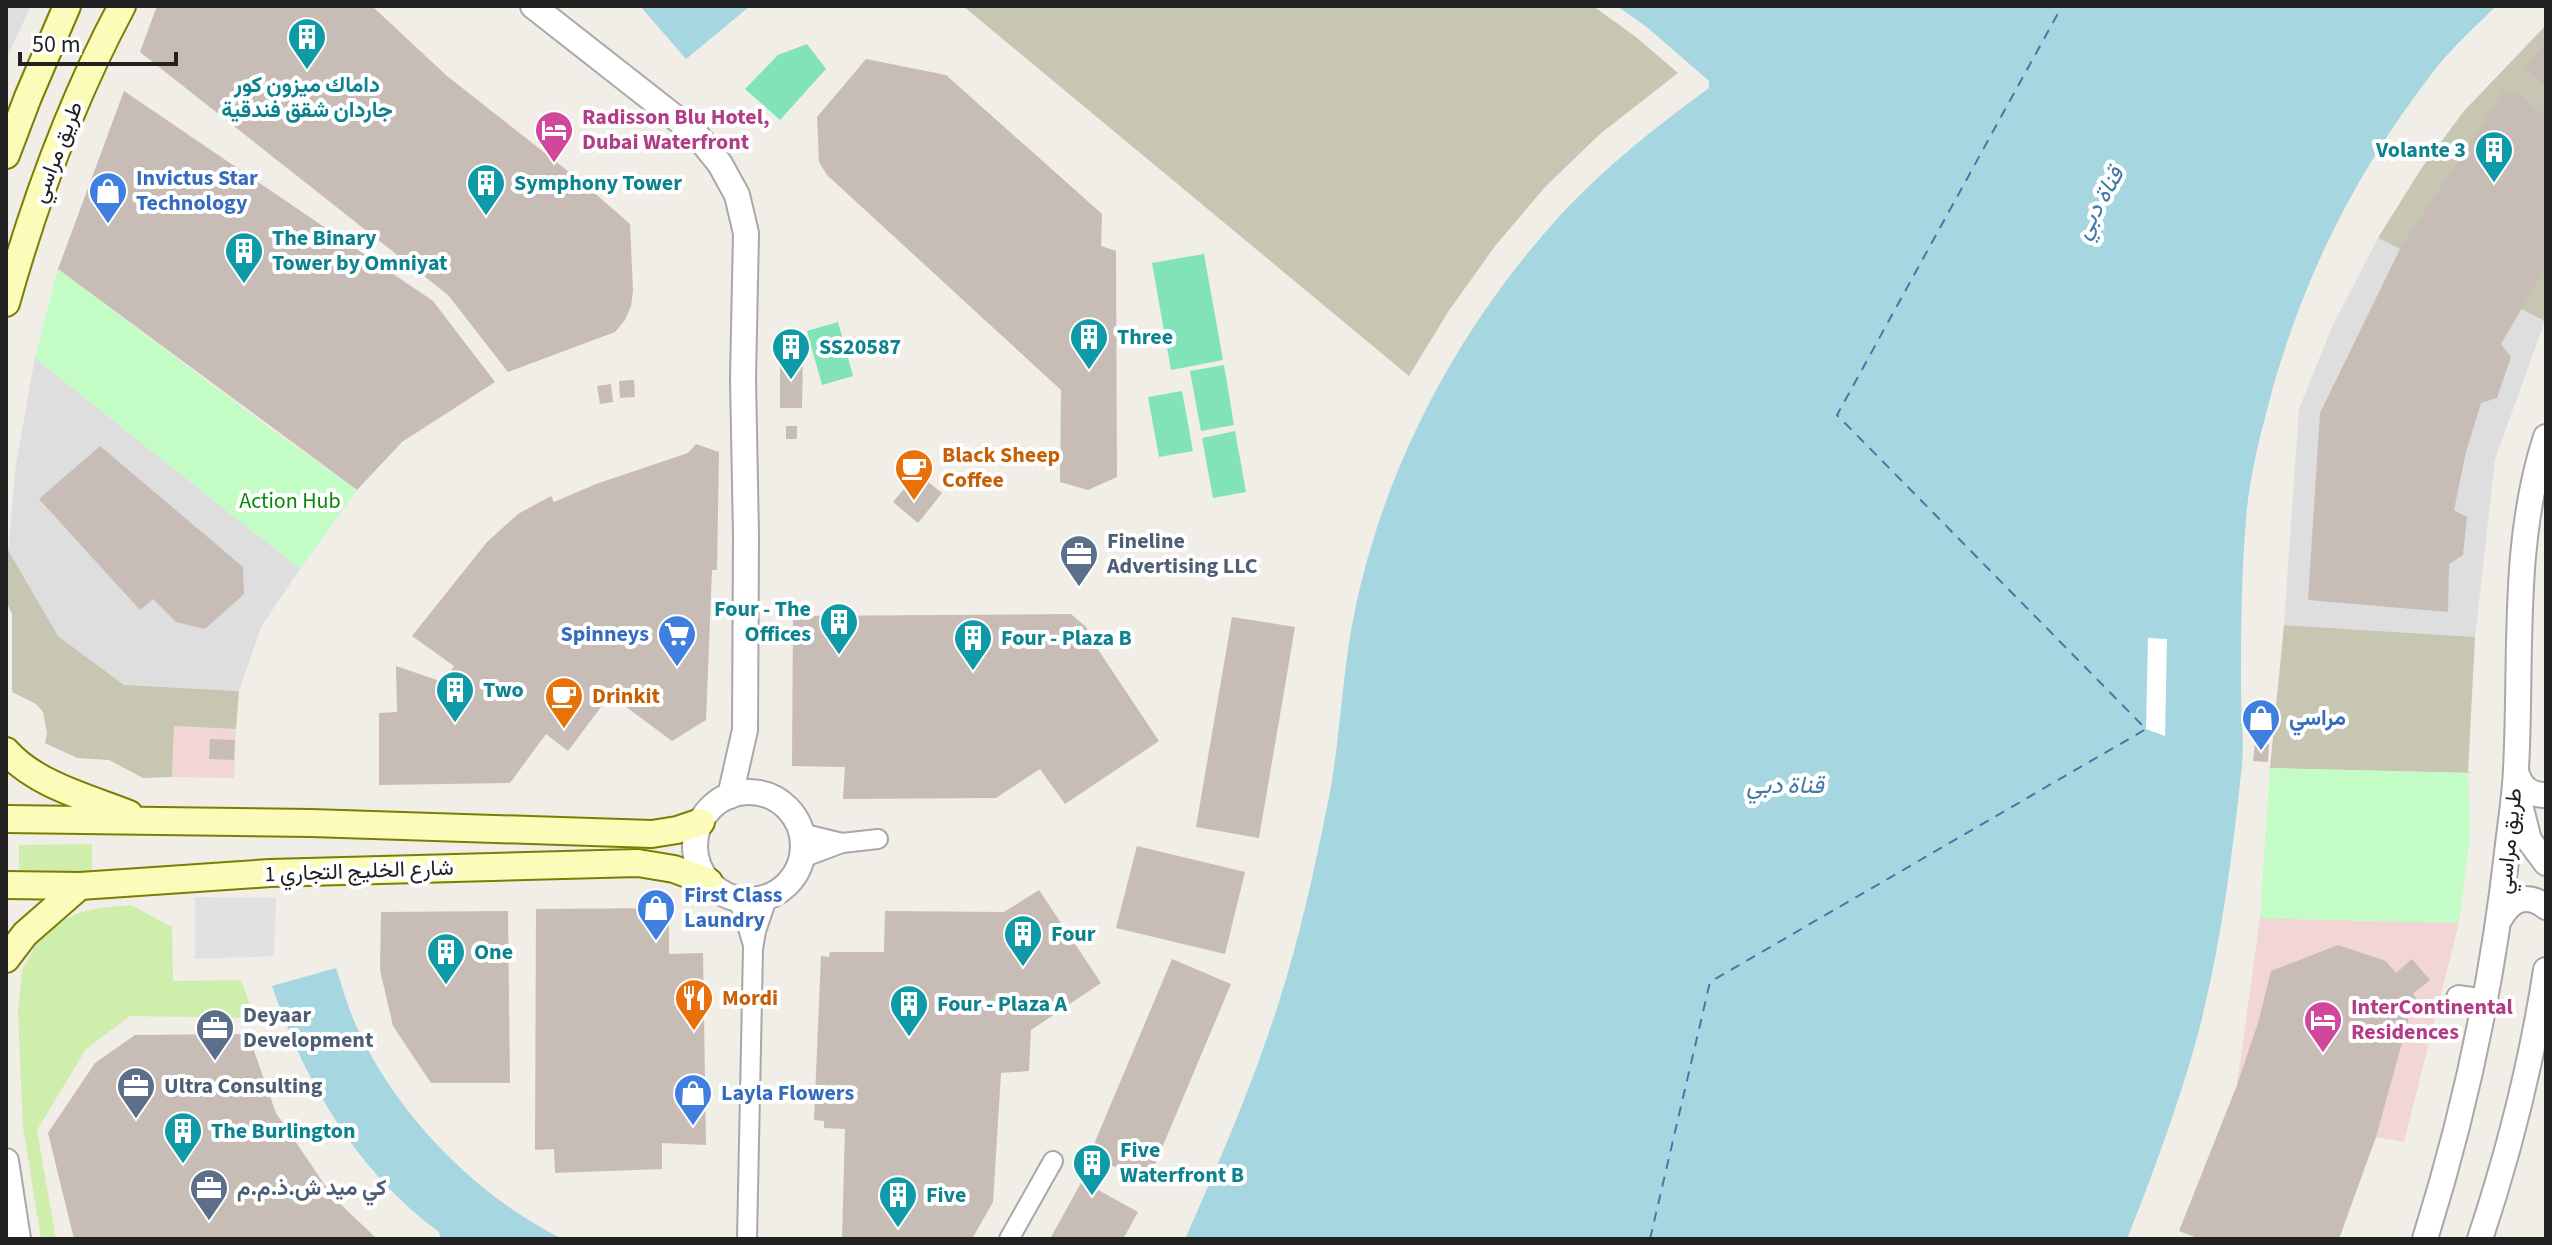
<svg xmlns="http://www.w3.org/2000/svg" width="2552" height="1245" font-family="'Source Sans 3',Vazirmatn,sans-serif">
<rect width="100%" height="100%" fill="#f1ede7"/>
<g fill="#dfdede">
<polygon points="6,6 31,6 6,59"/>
<polygon points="2378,238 2545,321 2495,459 2475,637 2284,625 2299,409 2332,327"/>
<polygon points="35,358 300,569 261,627 239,691 124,685 58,636 8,550 16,464"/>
</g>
<g fill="#f2d6d6">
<polygon points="174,726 236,729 234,778 172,777"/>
<polygon points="2260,918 2459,923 2404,1142 2376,1137 2237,1085"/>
</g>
<g fill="#c7c6b2">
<polygon points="963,6 1593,6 1636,37 1678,73 1600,134 1545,187 1495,246 1448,312 1409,376"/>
<polygon points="2546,25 2546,319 2545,321 2378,238 2421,169 2464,111"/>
<polygon points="8,550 58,636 124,685 239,691 236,729 174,726 172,777 143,778 109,760 77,758 45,743 47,733 43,712 36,704 12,692 12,614 6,601"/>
<polygon points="2284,625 2475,637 2468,772 2474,773 2270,768"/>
</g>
<g fill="#cfedab">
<polygon points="92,844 92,872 19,873 19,845"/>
<polygon points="131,905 172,927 173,981 241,980 255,1018 130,1016 86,1049 37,1130 56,1239 41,1239 23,1127 18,1013 22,970 41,936 56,924 76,914 99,908"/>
</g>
<g fill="#c3fcc5">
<polygon points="58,269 271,429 357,490 300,569 35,358"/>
<polygon points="2270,768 2468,773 2470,834 2459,923 2260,918"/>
</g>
<g fill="#82e3b8">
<polygon points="807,44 826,69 780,120 745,89 778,55"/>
<polygon points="1204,254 1223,360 1171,370 1152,263"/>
<polygon points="838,322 853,376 822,385 807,331"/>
<polygon points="1224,365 1234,425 1201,431 1190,371"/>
<polygon points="1182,391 1193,451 1159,457 1148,397"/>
<polygon points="1235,431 1246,492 1213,498 1202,438"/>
</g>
<polygon fill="#e1e1e1" points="195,897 276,898 274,956 195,959"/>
<g fill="#a6d7e1">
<polygon points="640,6 750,6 686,59"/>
<path d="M1617 6H2496C2476 26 2454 46 2436 68 2359 167 2306 270 2272 391 2261 433 2249 476 2246 520 2241 577 2241 635 2241 692 2241 716 2244 741 2242 765 2232 859 2220 954 2195 1045 2176 1111 2152 1176 2127 1239H1185C1220 1161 1253 1083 1279 1002 1299 940 1313 875 1326 812 1341 744 1341 673 1356 605 1385 470 1453 339 1543 235 1591 178 1649 132 1709 88V81L1648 28Z"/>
<path d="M336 968C343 989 349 1012 359 1032 399 1117 478 1198 563 1239H441L439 1232C357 1172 304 1081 272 986Z"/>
</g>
<polygon fill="#fff" points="2148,638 2167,639 2165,736 2146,729"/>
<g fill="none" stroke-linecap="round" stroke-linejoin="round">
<polyline stroke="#4279a6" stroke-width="2" stroke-dasharray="10 8" stroke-linecap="butt" points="1650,1239 1710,982 2146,729 1837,415 2062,6"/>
</g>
<g fill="#c7bdb6">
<polygon points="157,6 372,6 447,76 582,182 630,224 633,291 631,306 625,320 615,332 508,372 448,295 140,52"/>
<polygon points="2546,42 2546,87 2525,66"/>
<polygon points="866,59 946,75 1102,214 1101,246 1116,251 1117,477 1088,490 1060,482 1061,390 827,175 819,162 817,117"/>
<polygon points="124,91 433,301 495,382 402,442 357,490 58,269"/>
<polygon points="2503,92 2523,96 2546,118 2546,267 2501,344 2511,357 2497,398 2481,403 2466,452 2454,510 2467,517 2463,555 2449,564 2448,612 2308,600 2320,413 2400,249"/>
<polygon points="780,353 803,353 802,408 780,408"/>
<polygon points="634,380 635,397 620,398 619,381"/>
<polygon points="611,384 613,402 600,404 597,386"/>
<rect x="786" y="426" width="11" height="13"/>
<polygon points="696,444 719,452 717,570 712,570 706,720 672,741 610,695 568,751 546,734 510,783 379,785 379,713 397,712 396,666 443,682 454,666 412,636 487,542 518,514 551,496 554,502 596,484 688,453"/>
<polygon points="100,446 243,567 244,594 205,629 176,622 153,599 140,610 39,499"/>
<polygon points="917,473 942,493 918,523 893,502"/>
<polygon points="1071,614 1086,627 1097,648 1159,741 1065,804 1040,769 996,798 843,799 845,767 792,766 793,616"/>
<polygon points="1232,617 1295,627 1259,838 1196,827"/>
<polygon points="210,739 235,740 234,760 209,759"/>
<polygon points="2255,744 2269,744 2268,762 2253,761"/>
<polygon points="1137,846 1245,872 1225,954 1116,928"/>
<polygon points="1039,890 1101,983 1031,1030 1029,1071 1001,1073 993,1202 972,1239 842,1239 845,1129 824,1128 824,1121 814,1120 821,956 829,957 830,952 884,952 885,911 1004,912"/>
<polygon points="669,908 669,954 703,953 706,1145 662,1143 662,1169 555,1173 554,1149 535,1150 536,909"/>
<polygon points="508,911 510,1083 431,1083 393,1026 380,970 381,912"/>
<polygon points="2338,945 2386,961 2396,973 2412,959 2430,980 2413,994 2421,1004 2410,1014 2376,1137 2339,1239 2200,1239 2179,1231 2237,1085 2258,1023 2271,971"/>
<polygon points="1172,959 1231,984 1148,1181 1089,1156"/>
<polygon points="248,1034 276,1113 333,1197 377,1239 74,1239 48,1133 95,1063 135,1035"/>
<polygon points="1082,1181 1138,1212 1123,1239 1050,1239"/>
</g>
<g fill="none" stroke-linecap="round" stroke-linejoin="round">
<defs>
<g id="minor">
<polyline points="801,833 842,843"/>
<polyline points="802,858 842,843 878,839"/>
<polyline points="736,898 744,914 752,942"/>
<polyline points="747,1239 753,949 756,931 768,896"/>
<polyline points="1009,1239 1053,1161"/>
</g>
<g id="tertiary">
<polyline points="533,6 695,133 720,164 737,195 746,233 743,378 746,536 745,730 730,796"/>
<path d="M2516 771C2520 787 2529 795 2546 795"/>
<circle cx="749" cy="846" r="54"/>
<polyline points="2519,801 2529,840 2546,863"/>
<path d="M2501 917C2512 898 2528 893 2546 907"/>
<polyline points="2459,998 2486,1002"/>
<polyline points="6,1161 18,1239"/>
<path d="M2425 1239C2465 1112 2492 985 2507 853 2510 825 2515 797 2516 769 2522 658 2511 544 2546 437"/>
<path d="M2480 1239C2509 1152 2532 1061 2546 970"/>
</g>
<g id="secondary">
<polyline points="6,155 28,97 67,6"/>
<path d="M6 303C35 200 71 101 122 6"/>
<path d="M6 751C36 785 89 798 129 814"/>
<polyline points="6,819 311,823 652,834 677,830 701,822"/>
<polyline points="6,885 80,886 270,873 638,863 674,869 709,882"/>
<polyline points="6,959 25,934 80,886"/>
</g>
</defs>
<use href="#minor" stroke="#a8a8a8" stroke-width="22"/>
<use href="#tertiary" stroke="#a8a8a8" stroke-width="28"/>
<use href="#secondary" stroke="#797f00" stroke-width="30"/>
<use href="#minor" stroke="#fff" stroke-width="18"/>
<use href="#tertiary" stroke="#fff" stroke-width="24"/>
<use href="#secondary" stroke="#fcfcba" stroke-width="26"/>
</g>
<defs>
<symbol id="building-pin" viewBox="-11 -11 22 30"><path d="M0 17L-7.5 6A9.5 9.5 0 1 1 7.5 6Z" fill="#0f9aa8" stroke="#fff"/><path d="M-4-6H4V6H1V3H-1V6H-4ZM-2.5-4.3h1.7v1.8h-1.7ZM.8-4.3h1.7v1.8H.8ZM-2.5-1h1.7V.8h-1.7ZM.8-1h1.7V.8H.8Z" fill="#fff"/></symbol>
<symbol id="hotel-pin" viewBox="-11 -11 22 30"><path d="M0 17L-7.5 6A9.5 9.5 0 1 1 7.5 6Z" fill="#d1479c" stroke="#fff"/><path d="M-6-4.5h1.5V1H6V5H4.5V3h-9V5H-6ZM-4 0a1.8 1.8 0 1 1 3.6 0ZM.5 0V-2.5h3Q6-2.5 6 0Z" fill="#fff"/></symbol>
<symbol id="shop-pin" viewBox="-11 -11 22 30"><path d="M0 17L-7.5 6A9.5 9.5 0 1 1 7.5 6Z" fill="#3f7fe0" stroke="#fff"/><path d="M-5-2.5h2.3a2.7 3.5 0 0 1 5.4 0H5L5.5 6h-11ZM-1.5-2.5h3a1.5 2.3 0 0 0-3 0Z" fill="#fff"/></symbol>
<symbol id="cafe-pin" viewBox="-11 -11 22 30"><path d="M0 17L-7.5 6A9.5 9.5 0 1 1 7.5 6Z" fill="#e8710a" stroke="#fff"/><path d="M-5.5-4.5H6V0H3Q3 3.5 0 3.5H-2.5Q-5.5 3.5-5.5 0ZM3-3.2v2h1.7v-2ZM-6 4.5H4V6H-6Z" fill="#fff"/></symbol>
<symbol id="office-pin" viewBox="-11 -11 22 30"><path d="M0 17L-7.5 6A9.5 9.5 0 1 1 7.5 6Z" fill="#5c6f8a" stroke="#fff"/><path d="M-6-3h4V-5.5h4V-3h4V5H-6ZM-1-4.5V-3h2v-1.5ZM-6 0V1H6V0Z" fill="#fff"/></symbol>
<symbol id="supermarket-pin" viewBox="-11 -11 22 30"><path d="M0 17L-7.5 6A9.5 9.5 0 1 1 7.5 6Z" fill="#3f7fe0" stroke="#fff"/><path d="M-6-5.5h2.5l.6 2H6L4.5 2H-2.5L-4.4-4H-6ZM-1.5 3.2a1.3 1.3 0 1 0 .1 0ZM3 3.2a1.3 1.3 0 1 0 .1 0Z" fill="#fff"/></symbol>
<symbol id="restaurant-pin" viewBox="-11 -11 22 30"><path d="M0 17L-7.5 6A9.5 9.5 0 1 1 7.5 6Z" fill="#e8710a" stroke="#fff"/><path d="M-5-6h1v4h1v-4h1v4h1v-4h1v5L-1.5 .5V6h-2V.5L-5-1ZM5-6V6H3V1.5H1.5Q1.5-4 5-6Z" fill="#fff"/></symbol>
</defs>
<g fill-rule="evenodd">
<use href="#building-pin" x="285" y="15" width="44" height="60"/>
<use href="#hotel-pin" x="532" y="108" width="44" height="60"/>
<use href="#building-pin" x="2472" y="128" width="44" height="60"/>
<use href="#building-pin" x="464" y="161" width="44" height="60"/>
<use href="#shop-pin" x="86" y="169" width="44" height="60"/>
<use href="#building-pin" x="222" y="229" width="44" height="60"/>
<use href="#building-pin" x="1067" y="315" width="44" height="60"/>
<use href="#building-pin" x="769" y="325" width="44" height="60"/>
<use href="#cafe-pin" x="892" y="446" width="44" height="60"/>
<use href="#office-pin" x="1057" y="532" width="44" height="60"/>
<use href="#building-pin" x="817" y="600" width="44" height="60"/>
<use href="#supermarket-pin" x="655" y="612" width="44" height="60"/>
<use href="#building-pin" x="951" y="616" width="44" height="60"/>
<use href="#building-pin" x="433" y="668" width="44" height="60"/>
<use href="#cafe-pin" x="542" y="674" width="44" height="60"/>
<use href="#shop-pin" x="2239" y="696" width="44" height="60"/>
<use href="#shop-pin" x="634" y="886" width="44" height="60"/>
<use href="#building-pin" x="1001" y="912" width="44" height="60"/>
<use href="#building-pin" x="424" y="930" width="44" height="60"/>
<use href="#restaurant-pin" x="672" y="976" width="44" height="60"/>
<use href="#building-pin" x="887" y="982" width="44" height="60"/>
<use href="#hotel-pin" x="2301" y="998" width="44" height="60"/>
<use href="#office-pin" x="193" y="1006" width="44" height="60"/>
<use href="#office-pin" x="114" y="1064" width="44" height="60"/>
<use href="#shop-pin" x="671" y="1071" width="44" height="60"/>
<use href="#building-pin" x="161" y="1109" width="44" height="60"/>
<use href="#building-pin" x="1070" y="1141" width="44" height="60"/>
<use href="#office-pin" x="187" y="1166" width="44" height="60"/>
<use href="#building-pin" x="876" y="1173" width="44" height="60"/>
</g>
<g text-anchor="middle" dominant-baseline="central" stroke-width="8" stroke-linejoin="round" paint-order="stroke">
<g font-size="22" font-weight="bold" fill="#0d838f" stroke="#fff" text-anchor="start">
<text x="307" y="85" text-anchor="middle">داماك ميزون كور<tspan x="307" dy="25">جاردان شقق فندقية</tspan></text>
<text x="2466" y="150" text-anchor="end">Volante 3</text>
<text x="514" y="183">Symphony Tower</text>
<text x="272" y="238">The Binary<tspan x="272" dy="25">Tower by Omniyat</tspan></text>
<text x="1117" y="337">Three</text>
<text x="819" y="347">SS20587</text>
<text x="811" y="609" text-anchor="end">Four - The<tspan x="811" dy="25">Offices</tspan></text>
<text x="1001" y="638">Four - Plaza B</text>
<text x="483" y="690">Two</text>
<text x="1051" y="934">Four</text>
<text x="474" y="952">One</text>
<text x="937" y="1004">Four - Plaza A</text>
<text x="211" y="1131">The Burlington</text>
<text x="1120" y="1150">Five<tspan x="1120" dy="25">Waterfront B</tspan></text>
<text x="926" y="1195">Five</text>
</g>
<g font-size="22" font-weight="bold" fill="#b23c85" stroke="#fff" text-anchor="start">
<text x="582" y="117">Radisson Blu Hotel,<tspan x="582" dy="25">Dubai Waterfront</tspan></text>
<text x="2351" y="1007">InterContinental<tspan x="2351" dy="25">Residences</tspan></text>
</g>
<g font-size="22" fill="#212121" stroke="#fff">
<text transform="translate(57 152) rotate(-69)">طريق مراسي</text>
<text transform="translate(2509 841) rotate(-84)">طريق مراسي</text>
<text transform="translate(359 871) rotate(-2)">شارع الخليج التجاري 1</text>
</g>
<g font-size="22" font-weight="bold" fill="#366cbe" stroke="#fff" text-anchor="start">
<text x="136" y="178">Invictus Star<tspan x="136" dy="25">Technology</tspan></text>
<text x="649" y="634" text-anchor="end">Spinneys</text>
<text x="2289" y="718">مراسي</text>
<text x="684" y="895">First Class<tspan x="684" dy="25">Laundry</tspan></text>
<text x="721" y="1093">Layla Flowers</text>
</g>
<g font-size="22" font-weight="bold" fill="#c56008" stroke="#fff" text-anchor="start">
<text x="942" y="455">Black Sheep<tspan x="942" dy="25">Coffee</tspan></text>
<text x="592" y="696">Drinkit</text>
<text x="722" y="998">Mordi</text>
</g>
<g font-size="22" fill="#07870a" stroke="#fff">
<text x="290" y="501">Action Hub</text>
</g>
<g font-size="22" font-weight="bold" fill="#4e5e75" stroke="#fff" text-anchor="start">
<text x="1107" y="541">Fineline<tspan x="1107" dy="25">Advertising LLC</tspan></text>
<text x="243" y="1015">Deyaar<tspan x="243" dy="25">Development</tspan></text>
<text x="164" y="1086">Ultra Consulting</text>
<text x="237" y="1188">كي ميد ش.ذ.م.م</text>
</g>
<g font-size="24" font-style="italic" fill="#4279a6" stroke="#fff">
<text transform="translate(2099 203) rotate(-61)">قناة دبي</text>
<text x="1785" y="785">قناة دبي</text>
</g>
</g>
<rect width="2552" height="1245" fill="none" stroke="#212121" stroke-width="16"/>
<path d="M20 52v12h156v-12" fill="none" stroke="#212121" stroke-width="4"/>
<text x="32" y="52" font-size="24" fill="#212121" stroke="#ffffff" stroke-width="6" paint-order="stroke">50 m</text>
</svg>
